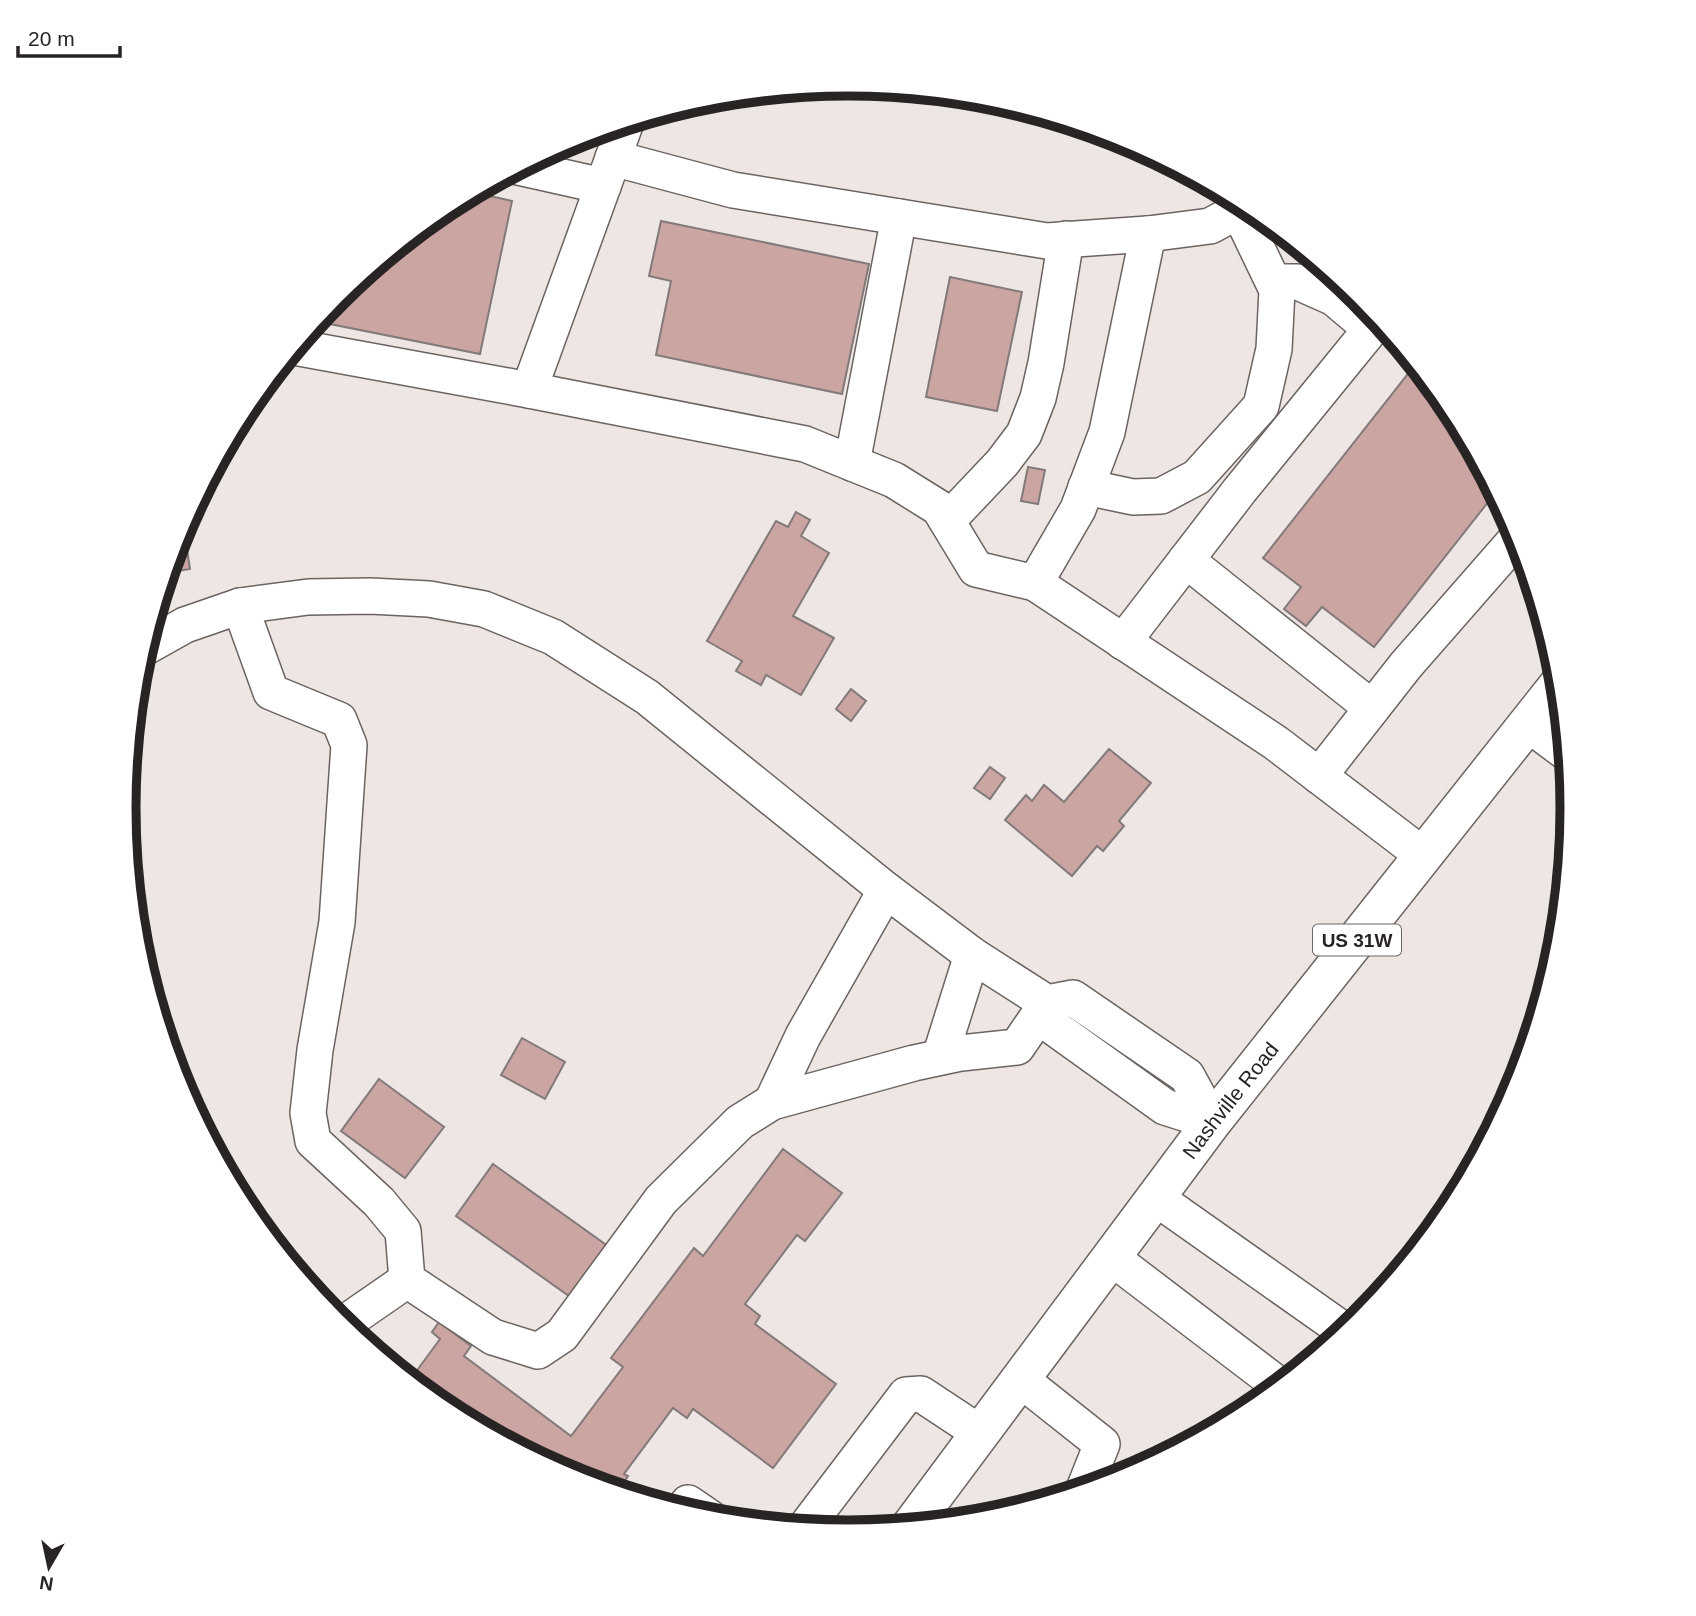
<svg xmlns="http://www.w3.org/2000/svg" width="1696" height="1616" font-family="Arial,sans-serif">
<rect width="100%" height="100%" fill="#eee6e3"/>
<g fill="#cba5a2" stroke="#827a7a" stroke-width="2">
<polygon points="472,192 512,201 480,354 315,321 336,296 446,206"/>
<polygon points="661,221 869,264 842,394 656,355 671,281 649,276"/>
<polygon points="950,277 1022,292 997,411 926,397"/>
<polygon points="1411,370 1437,391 1450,406 1496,492 1374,647 1322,607 1306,626 1284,609 1301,587 1263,558"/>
<polygon points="1028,467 1045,470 1038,504 1021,501"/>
<polygon points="796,512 810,520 801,536 829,553 793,616 834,638 801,695 766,675 761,685 736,671 742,661 707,641 776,521 788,527"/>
<polygon points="183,524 190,569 166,573 179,531"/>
<polygon points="851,689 866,701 851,721 836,709"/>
<polygon points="1109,749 1151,783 1119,821 1124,826 1103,851 1097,846 1072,876 1005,820 1026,795 1032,801 1044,785 1064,802"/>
<polygon points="990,767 1005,778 990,799 974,788"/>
<polygon points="522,1038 565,1062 545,1099 501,1075"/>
<polygon points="379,1079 444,1127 405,1178 341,1131"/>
<polygon points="783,1149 842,1193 805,1241 797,1235 745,1304 760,1316 755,1324 836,1384 773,1468 693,1409 687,1418 673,1408 624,1474 628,1476 617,1491 571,1477 445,1410 410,1380 440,1339 432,1332 439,1322 471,1346 464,1356 571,1436 623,1367 611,1358 694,1248 703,1256"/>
<polygon points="493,1164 612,1249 576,1301 456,1216"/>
</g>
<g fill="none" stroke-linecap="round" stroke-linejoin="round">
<defs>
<g id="minor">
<polyline points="613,158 733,190 1047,241 1148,234 1210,226 1249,205"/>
<polyline points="518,167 603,186 626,122"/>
<polyline points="1148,234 1107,432 1078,509 1035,583 1276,743 1424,856"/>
<polyline points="1274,282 1298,282 1334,298 1371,329"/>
<polyline points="294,347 529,390 603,186"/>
<polyline points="529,390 805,444 894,480 939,508 976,569 1035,583"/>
<polyline points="852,463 899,217"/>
<polyline points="1086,487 1133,497 1161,496 1197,477 1261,406 1274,349 1277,290 1239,211"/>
<polyline points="947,521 1002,463 1024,434 1038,398 1046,363 1066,239"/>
<polyline points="1186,560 1372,708"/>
<polyline points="240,606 271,692 339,720 349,745 337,922 315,1050 308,1113 313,1141 379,1202 403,1231 407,1280 493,1337 538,1351 562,1335 661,1200 740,1122 772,1102 914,1063 961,1053 1017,1047 1047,1003"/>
<polyline points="1123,642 1240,490 1371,329 1382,323"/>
<polyline points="144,648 185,625 240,606 308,597 370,596 429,599 484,609 553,637 647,697 886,890 972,955 1047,1003 1073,998 1187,1076 1212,1122"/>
<polyline points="1528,724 1567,753"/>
<polyline points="1319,776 1406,665 1519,536"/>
<polyline points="1047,1003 1052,1026 1165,1107 1212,1122"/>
<polyline points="940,1057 972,955"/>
<polyline points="772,1102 803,1036 886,890"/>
<polyline points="1156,1198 1346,1332"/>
<polyline points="1112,1258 1280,1386"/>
<polyline points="342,1325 407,1280"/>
<polyline points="1020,1379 1102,1444 1084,1489"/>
<polyline points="688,1503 710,1518"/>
<polyline points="805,1528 906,1395 921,1394 980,1433"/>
</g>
<g id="major">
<path id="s1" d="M911 1526 1212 1122 1560 683"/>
</g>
</defs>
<use href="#minor" stroke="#6a6461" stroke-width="38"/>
<use href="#major" stroke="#6a6461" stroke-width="41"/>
<use href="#minor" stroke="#fff" stroke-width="35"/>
<use href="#major" stroke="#fff" stroke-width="38"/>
</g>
<g text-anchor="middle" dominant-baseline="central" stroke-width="6" stroke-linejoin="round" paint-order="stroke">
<rect fill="#fff" stroke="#686665" stroke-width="2" x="1313" y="924.5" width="88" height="31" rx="5"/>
<g font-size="19" font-weight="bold" fill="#272423">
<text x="1357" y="940">US 31W</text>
</g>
<g font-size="21" fill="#272423" stroke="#fff">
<text stroke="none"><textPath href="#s1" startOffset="532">Nashville Road</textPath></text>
</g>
</g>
<path d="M0 0H1696V1616H0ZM136 808a712 712 0 1 1 1424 0a712 712 0 1 1-1424 0Z" fill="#fff" fill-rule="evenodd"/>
<path fill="none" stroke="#272423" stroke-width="9" d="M136 808a712 712 0 1 1 1424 0a712 712 0 1 1-1424 0Z"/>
<g transform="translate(49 1567) rotate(189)" stroke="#ffffff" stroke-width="5" paint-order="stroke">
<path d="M0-5L12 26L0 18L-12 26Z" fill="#272423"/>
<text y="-10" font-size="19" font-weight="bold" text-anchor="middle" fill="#272423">N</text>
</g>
<path d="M18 46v10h102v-10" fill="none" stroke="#272423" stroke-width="3.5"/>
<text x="28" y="46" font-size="21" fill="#272423" stroke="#ffffff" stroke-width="5" paint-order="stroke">20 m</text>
</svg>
